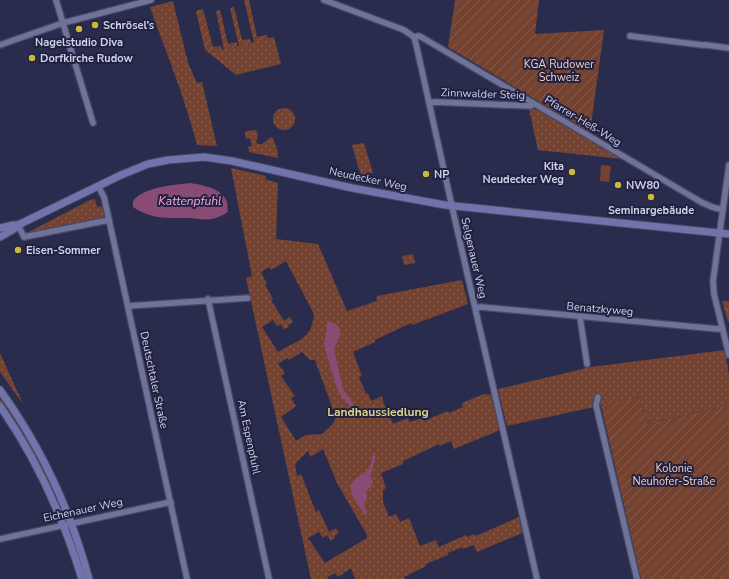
<svg xmlns="http://www.w3.org/2000/svg" width="729" height="579" font-family="'Nunito Sans',sans-serif">
<defs>
<pattern id="grass-dots" width="8" height="8" patternUnits="userSpaceOnUse"><rect width="8" height="8" fill="#744230"/><path d="M2 2h.1M6 6h.1" fill="none" stroke="#875c4e" stroke-width="1.8" stroke-linecap="round"/></pattern>
<pattern id="forest-crowns" width="20" height="18" patternUnits="userSpaceOnUse"><rect width="20" height="18" fill="#744230"/><path d="M2 6a3 3 0 1 1 6 0M12 15a3 3 0 1 1 6 0" fill="none" stroke="#875c4e"/></pattern>
<pattern id="garden-furrows" width="10" height="10" patternUnits="userSpaceOnUse"><rect width="10" height="10" fill="#744230"/><path d="M-1 1l2-2M0 10L10 0M9 11l2-2" fill="none" stroke="#875c4e"/></pattern>
</defs>
<rect width="100%" height="100%" fill="#2a2c4d"/>
<g fill="url(#grass-dots)" fill-rule="evenodd">
<path d="M173 1 188 63 197 83 202 82 217 146 197 145C185 98 166 52 150 7Z"/>
<polygon points="274,37 281,64 236,75 209,53"/>
<circle cx="284" cy="119" r="11"/>
<polygon points="529,109 539,110 585,137 585,138 587,138 622,159 538,150"/>
<polygon points="254,130 257,131 258,136 256,142 258,144 262,144 271,137 273,138 278,152 278,158 249,152 248,147 252,146 250,138 246,139 245,133 247,131"/>
<polygon points="364,143 373,173 361,176 352,145"/>
<path d="M231 168 266 176 265 179 278 183 276 239 318 244 347 311 377 301V296L462 280 468 304 412 325 411 323 375 340V342L353 352 362 376 359 377 366 394 368 393 371 401 382 396 383 401 393 424 408 418 410 422 422 418 424 421 448 411 449 413 463 407 462 403 484 394 491 395 500 430 454 449 451 441 440 446 439 444 403 461V464L381 473 386 488 383 490V502L389 517 396 514 400 522 409 518 420 546 436 540 439 547 466 535 467 537 474 534 476 536 519 517 522 533 477 552 474 545 463 549 462 547 448 553V555L426 564V566L404 577 405 579H355L351 568 338 577 335 573 328 577V579H311L246 278 252 276ZM286 261 314 314C312 340 297 340 278 352L262 327 273 320 277 326 281 324 284 329 289 327 288 325 293 322 290 317 284 321 271 300 273 299 265 285 267 284 261 272 269 267 271 270ZM302 352 310 360H315L335 415V420L333 424 322 434 306 435 296 441 281 417 296 406 291 398 295 396 281 376 285 373 278 364 287 358 289 360ZM323 449 337 483 367 535V538L325 563 308 538 319 532 323 538 327 535 331 541 335 538 334 536 339 533 336 528 329 532 319 510 316 512 301 474 297 476 295 464 308 451 311 457Z"/>
<polygon points="95,199 97,207 102,206 106,218 25,234 90,200"/>
<polygon points="413,254 415,263 404,265 402,256"/>
<polygon points="725,350 729,375 729,405 647,424 640,397 507,426 498,389 591,367"/>
<polygon points="0,353 23,404 0,372"/>
<polygon points="0,394 19,423 16,425 0,401"/>
<polygon points="22,429 46,472 65,515 63,516 19,431"/>
</g>
<polygon fill="url(#forest-crowns)" points="722,301 729,301 729,322 728,322"/>
<g fill="url(#garden-furrows)">
<polygon points="244,0 249,0 257,37 267,35 268,39 254,42"/>
<polygon points="455,0 539,0 535,34 604,30 590,132 448,47"/>
<polygon points="234,7 242,40 250,39 251,43 239,46 230,8"/>
<polygon points="203,9 213,47 221,46 222,50 209,53 205,50 196,11"/>
<polygon points="220,10 228,44 237,42 237,46 224,50 216,11"/>
<polygon points="640,397 647,424 729,405 729,579 641,579 601,405"/>
</g>
<polygon fill="#744230" points="601,165 611,166 609,182 600,181"/>
<g fill="#874b74">
<path d="M190 183C202 185 222 188 227 202 228 204 227 209 228 212 207 225 202 217 180 218 161 218 150 218 133 207V201C144 187 172 185 190 183Z"/>
<path d="M329 321 336 324 340 329V335L334 349 343 389 354 405 351 407 342 397 337 389 324 345C324 337 328 332 327 322Z"/>
<path d="M375 454V461L370 476 373 482 370 488 366 491 367 499 364 502 367 514 366 515 364 514C360 507 352 497 351 490 347 475 374 477 372 456Z"/>
</g>
<g fill="none" stroke-linecap="round" stroke-linejoin="round">
<defs>
<g id="street">
<polyline points="56,0 93,123"/>
<polyline points="324,0 404,30 414,37 416,44 455,220 537,579"/>
<polyline points="630,36 702,45 706,45 729,48"/>
<polyline points="414,37 419,36 423,38 701,202 712,207 723,210"/>
<polyline points="0,45 63,23 151,0"/>
<polyline points="430,103 435,102 531,106 533,103"/>
<polyline points="729,165 713,281 714,294 729,355"/>
<polyline points="98,186 104,197 109,220 187,579"/>
<polyline points="18,225 24,237 109,220"/>
<polyline points="208,299 269,579"/>
<polyline points="128,306 248,298"/>
<polyline points="476,308 481,307 718,329 722,328"/>
<polyline points="580,317 587,364"/>
<polyline points="598,397 596,405 637,579"/>
<polyline points="0,539 171,502"/>
</g>
<g id="secondary">
<polyline points="0,228 13,225 18,225"/>
<polyline points="0,237 14,229 18,225 121,175 148,164 168,160 204,157 232,161 352,188 445,205 729,234"/>
<path d="M0 390C41 447 71 512 89 579"/>
<path d="M0 406C37 459 63 517 82 579"/>
</g>
</defs>
<use href="#street" stroke="#484865" stroke-width="8"/>
<use href="#secondary" stroke="#484865" stroke-width="9"/>
<use href="#street" stroke="#6f7299" stroke-width="5.5"/>
<use href="#secondary" stroke="#7174aa" stroke-width="7"/>
</g>
<g fill="#ccb938" stroke="#212242" stroke-width="1.5">
<circle cx="95" cy="25" r="4"/>
<circle cx="79" cy="29" r="4"/>
<circle cx="32" cy="58" r="4"/>
<circle cx="572" cy="172" r="4"/>
<circle cx="426" cy="174" r="4"/>
<circle cx="618" cy="185" r="4"/>
<circle cx="651" cy="197" r="4"/>
<circle cx="18" cy="250" r="4"/>
</g>
<g text-anchor="middle" dominant-baseline="central" stroke-width="4" stroke-linejoin="round" paint-order="stroke">
<g font-size="11" font-weight="bold" fill="#cfd1e7" stroke="#212242" text-anchor="start">
<text x="103" y="25">Schrösel’s</text>
<text x="79" y="42" text-anchor="middle">Nagelstudio Diva</text>
<text x="40" y="58">Dorfkirche Rudow</text>
<text x="564" y="166" text-anchor="end">Kita<tspan x="564" dy="13">Neudecker Weg</tspan></text>
<text x="434" y="174">NP</text>
<text x="626" y="185">NW80</text>
<text x="651" y="210" text-anchor="middle">Seminargebäude</text>
<text x="26" y="250">Eisen-Sommer</text>
</g>
<g font-size="11" fill="#f7cebf" stroke="#212242">
<text x="559" y="64">KGA Rudower<tspan x="559" dy="13">Schweiz</tspan></text>
<text x="674" y="468">Kolonie<tspan x="674" dy="13">Neuhofer-Straße</tspan></text>
</g>
<g font-size="11" fill="#cfd1e7" stroke="#212242">
<text transform="translate(483 94) rotate(2)">Zinnwalder Steig</text>
<text transform="translate(583 121) rotate(31)">Pfarrer-Heß-Weg</text>
<text transform="translate(368 179) rotate(12)">Neudecker Weg</text>
<text transform="translate(474 258) rotate(77)">Selgenauer Weg</text>
<text transform="translate(600 309) rotate(5)">Benatzkyweg</text>
<text transform="translate(154 380) rotate(78)">Deutschtaler Straße</text>
<text transform="translate(249 437) rotate(78)">Am Espenpfuhl</text>
<text transform="translate(83 510) rotate(-12)">Eichenauer Weg</text>
</g>
<g font-size="12" font-style="italic" fill="#fca3de" stroke="#212242">
<text x="190" y="201">Kattenpfuhl</text>
</g>
<g font-size="12" font-weight="bold" fill="#ded284" stroke="#212242">
<text x="378" y="412">Landhaussiedlung</text>
</g>
</g>
</svg>
